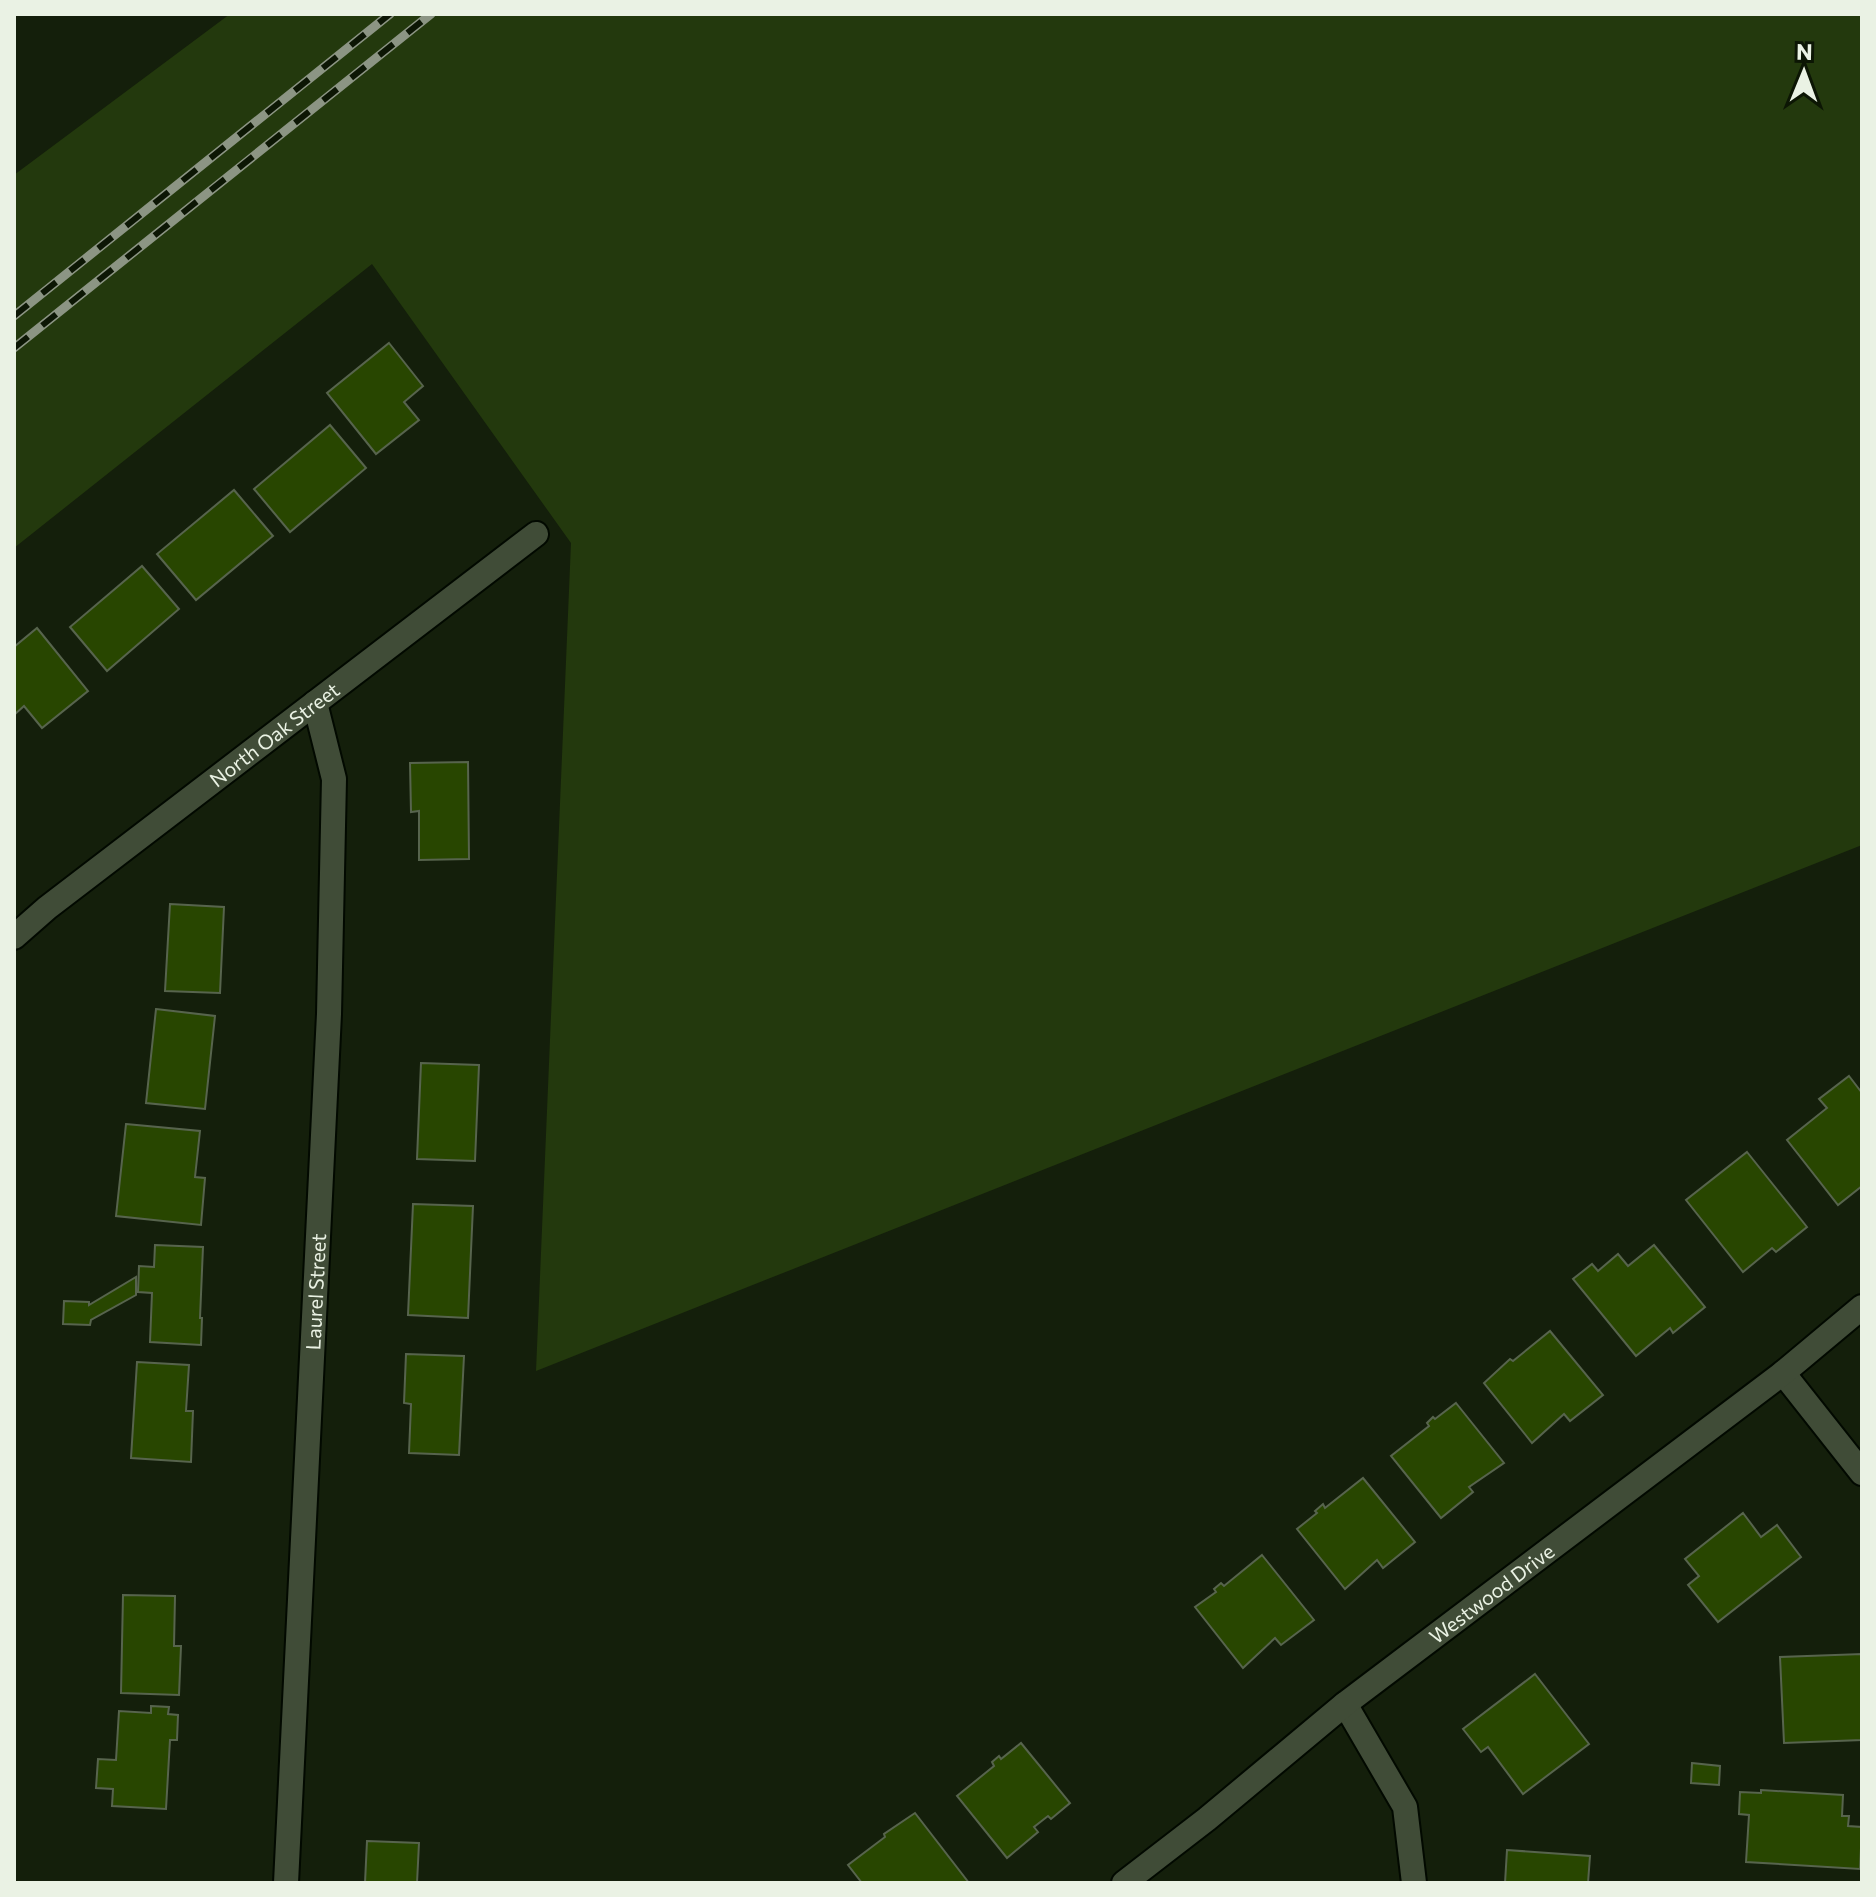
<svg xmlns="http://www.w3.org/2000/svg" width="1876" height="1897" font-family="Commissioner,sans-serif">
<rect width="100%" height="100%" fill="#141f0b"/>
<polygon fill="#23390d" points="230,14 1862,14 1862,845 536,1371 571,543 372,264 14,548 14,175"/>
<g fill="#284600" stroke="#57644d" stroke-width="2">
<polygon points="389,343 423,386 404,402 419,420 376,454 327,393"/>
<polygon points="330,425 366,468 290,532 254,489"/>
<polygon points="234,490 273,536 196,600 157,554"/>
<polygon points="142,566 179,609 107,671 70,627"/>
<polygon points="37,628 88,691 42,728 24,706 14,715 14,647"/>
<polygon points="468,762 469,859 419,860 419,811 411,812 410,763"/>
<polygon points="170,904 224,907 220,993 165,991"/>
<polygon points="156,1009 215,1016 205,1109 146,1103"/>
<polygon points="421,1063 479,1065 475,1161 417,1159"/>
<polygon points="1849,1076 1862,1093 1862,1186 1838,1205 1787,1140 1827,1108 1819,1099"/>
<polygon points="126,1124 200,1131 195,1177 205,1178 201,1225 116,1216"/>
<polygon points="1747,1152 1807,1227 1776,1252 1772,1248 1743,1272 1686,1200"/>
<polygon points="413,1204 473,1206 468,1318 408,1315"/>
<polygon points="155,1245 203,1247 200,1318 202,1318 201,1345 150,1342 152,1293 138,1292 139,1266 154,1267"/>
<polygon points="1654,1245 1705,1307 1673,1333 1670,1328 1636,1356 1573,1279 1592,1264 1598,1271 1618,1254 1628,1266"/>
<polygon points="136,1277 136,1295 91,1320 90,1325 63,1324 64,1301 89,1302 89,1305"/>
<polygon points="1550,1331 1603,1395 1570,1421 1564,1414 1532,1443 1484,1383 1510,1359 1513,1361"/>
<polygon points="406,1354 464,1356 459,1455 409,1453 411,1404 404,1403"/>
<polygon points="137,1362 189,1365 186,1411 193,1411 191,1462 131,1458"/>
<polygon points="1456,1403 1504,1463 1469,1487 1473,1492 1441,1518 1391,1456 1429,1426 1427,1423 1433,1417 1435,1419"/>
<polygon points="1363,1478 1415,1542 1383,1568 1377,1560 1345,1589 1297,1529 1317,1513 1315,1511 1323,1504 1325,1508"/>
<polygon points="1743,1513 1761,1537 1777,1525 1801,1557 1718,1622 1688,1585 1699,1576 1685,1559"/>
<polygon points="1262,1555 1314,1620 1281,1645 1275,1638 1243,1668 1195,1607 1216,1592 1214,1589 1221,1583 1224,1586"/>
<polygon points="123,1595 175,1596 174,1646 181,1646 179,1695 121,1693"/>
<polygon points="1862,1654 1862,1740 1784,1743 1780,1657"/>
<polygon points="1535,1674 1589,1744 1523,1794 1488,1747 1481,1752 1463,1729"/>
<polygon points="151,1706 169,1707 168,1714 178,1715 177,1740 170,1740 166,1809 112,1806 113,1789 96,1788 98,1759 116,1760 119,1711 151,1713"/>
<polygon points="1021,1743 1070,1803 1051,1819 1048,1816 1034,1827 1038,1832 1007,1858 957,1796 994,1766 992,1762 999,1756 1001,1759"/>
<polygon points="1692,1763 1720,1766 1719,1785 1691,1783"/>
<polygon points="1761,1790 1843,1795 1842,1816 1849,1816 1848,1826 1862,1827 1860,1869 1746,1862 1749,1815 1739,1814 1740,1792 1761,1793"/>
<polygon points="915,1813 969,1883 862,1883 848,1865 885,1837 884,1834"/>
<polygon points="367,1841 419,1843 417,1883 365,1883"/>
<polygon points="1507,1850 1590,1856 1588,1883 1505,1883"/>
</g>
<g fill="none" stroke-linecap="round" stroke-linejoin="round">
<defs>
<g id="street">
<path id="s1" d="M14 937 47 908 536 534"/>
<polyline points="1783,1373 1862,1473"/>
<polyline points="1345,1704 1405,1807 1414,1883"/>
<path id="s2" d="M286 1883 329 1014 334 779 315 703"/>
<path id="s3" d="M1124 1883 1207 1819 1345 1704 1783 1373 1862 1307"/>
</g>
</defs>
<use href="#street" stroke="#020900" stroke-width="28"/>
<use href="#street" stroke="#404c37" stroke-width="24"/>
<defs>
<g id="rail">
<polyline points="14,316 390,14"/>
<polyline points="14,348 431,14"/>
</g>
</defs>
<use href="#rail" stroke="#8c9584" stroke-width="9"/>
<use href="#rail" stroke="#0c1604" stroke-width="6" stroke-dasharray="18" stroke-linecap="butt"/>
</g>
<g text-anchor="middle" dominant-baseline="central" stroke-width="6" stroke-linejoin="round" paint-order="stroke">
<g font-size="20" fill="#eaf2e4" stroke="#0c1604">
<text stroke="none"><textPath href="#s1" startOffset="330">North Oak Street</textPath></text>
<text stroke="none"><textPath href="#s2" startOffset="592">Laurel Street</textPath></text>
<text stroke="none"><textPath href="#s3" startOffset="468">Westwood Drive</textPath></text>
</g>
</g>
<rect width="1876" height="1897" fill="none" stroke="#eaf2e4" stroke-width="32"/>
<g transform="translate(1804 72) rotate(1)" stroke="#0c1604" stroke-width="6" paint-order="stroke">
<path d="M0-6L14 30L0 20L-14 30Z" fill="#eaf2e4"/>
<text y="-12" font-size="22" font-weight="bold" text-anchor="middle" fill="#eaf2e4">N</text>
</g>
</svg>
